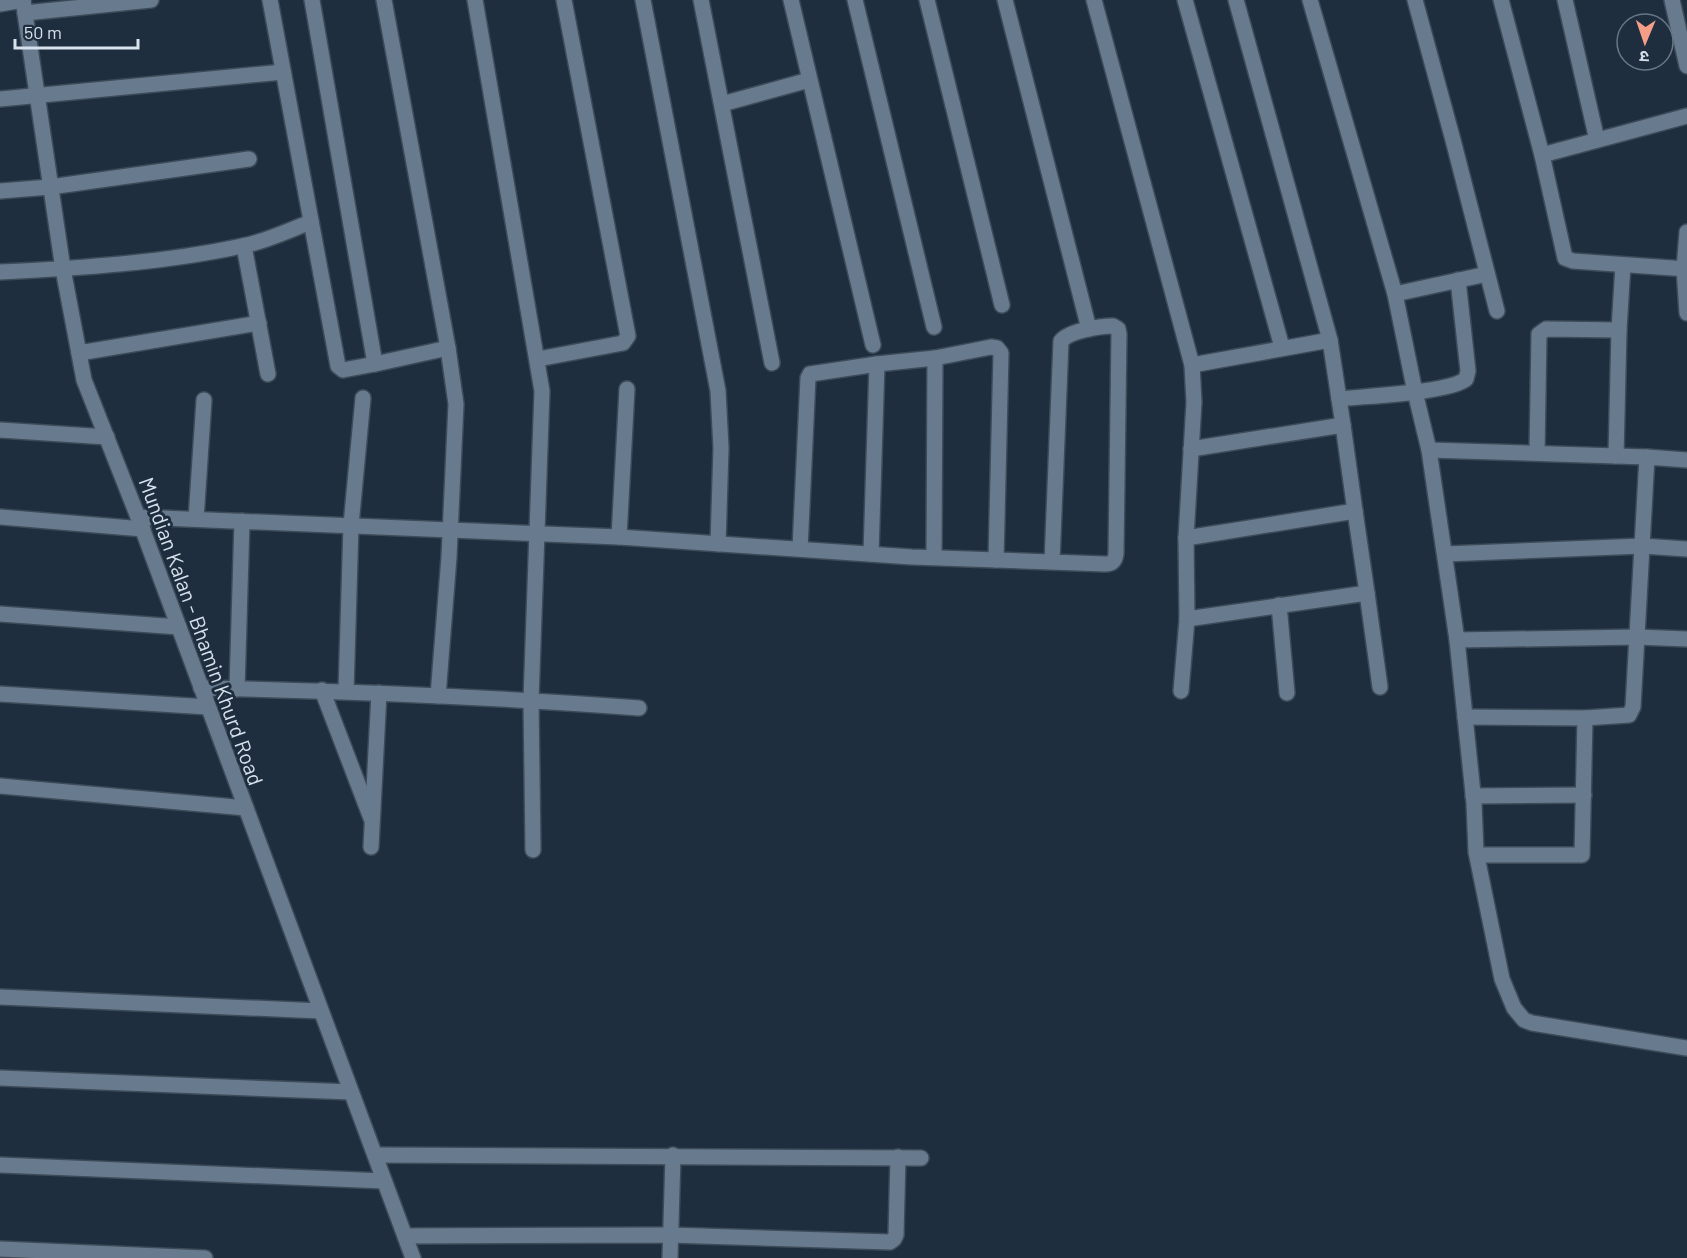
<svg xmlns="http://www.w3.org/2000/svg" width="1687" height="1258" font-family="Barlow,'Noto Sans Devanagari',sans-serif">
<rect width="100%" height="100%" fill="#1e2e3f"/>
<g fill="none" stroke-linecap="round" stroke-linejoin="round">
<defs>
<g id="minor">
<polyline points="23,0 63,269 84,380 138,517 413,1258"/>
<polyline points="270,0 338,366 343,370 375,364"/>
<polyline points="312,0 375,364 448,348"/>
<polyline points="384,0 448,348 456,404 449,557 438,696"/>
<polyline points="475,0 542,391 531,700 533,850"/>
<polyline points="643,0 718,391 721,448 718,544"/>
<polyline points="701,0 772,363"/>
<polyline points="791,0 873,345"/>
<polyline points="855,0 934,327"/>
<polyline points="927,0 1002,305"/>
<polyline points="1005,0 1089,329"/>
<polyline points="1094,0 1192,365 1194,402 1186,538 1187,619 1181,691"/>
<polyline points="1185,0 1282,347"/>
<polyline points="1236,0 1330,340"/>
<polyline points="1310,0 1395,294 1415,392 1429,450 1457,640 1474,803 1476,852 1502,979 1514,1008 1524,1020 1532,1023 1687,1048"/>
<polyline points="1415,0 1453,140 1497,311"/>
<polyline points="1501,0 1542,155 1565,258 1573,261 1687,269"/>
<polyline points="1565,0 1597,140"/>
<polyline points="1672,0 1687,66"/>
<polyline points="0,4 23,0"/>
<polyline points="25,13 151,0"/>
<polyline points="0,99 283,72"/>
<polyline points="722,104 809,80"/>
<polyline points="1542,155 1687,116"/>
<polyline points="0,191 50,187 249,159"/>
<polyline points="1687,232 1684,269 1687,313"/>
<polyline points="244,246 268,374"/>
<path d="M0 272C80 268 163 263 242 246 265 242 289 230 311 222"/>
<polyline points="1395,294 1487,274"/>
<polyline points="79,353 259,323"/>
<polyline points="538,359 623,343 628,336 564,0"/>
<path d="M1339 399C1364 396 1449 393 1466 379L1468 371 1458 280"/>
<polyline points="1343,425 1355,511"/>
<polyline points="0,430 107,437"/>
<polyline points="1191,449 1343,425 1330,340 1192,365"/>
<polyline points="1429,450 1616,456 1619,330 1623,265"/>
<polyline points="1537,453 1539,334 1546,329 1619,330"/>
<polyline points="1616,456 1647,457"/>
<polyline points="0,517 143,529"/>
<path d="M138 517 619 537 912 557 1105 564C1112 564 1115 561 1116 554L1119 334 1118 329 1113 326C1100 326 1069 331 1061 341L1052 562"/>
<polyline points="196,519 204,400"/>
<polyline points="619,537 627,389"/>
<polyline points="1186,538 1355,511 1367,593 1187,619"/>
<polyline points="800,549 808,378 810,374 877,364 935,358 991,347 997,348 1001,353 996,560"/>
<polyline points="871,554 877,364"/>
<polyline points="1445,554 1642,546 1687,549"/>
<polyline points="934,557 935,358"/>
<polyline points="1367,593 1380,687"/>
<polyline points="1279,605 1287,693"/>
<polyline points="0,614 179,627"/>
<polyline points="1457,640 1637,637 1687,639"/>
<path d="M201 688C347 691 493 697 639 708"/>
<polyline points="237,689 242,521"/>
<polyline points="322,690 371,818"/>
<polyline points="346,691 351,525 363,398"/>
<polyline points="0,694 208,707"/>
<polyline points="1465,717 1585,718"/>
<polyline points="0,786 246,808"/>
<polyline points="1473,796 1584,795"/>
<polyline points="371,847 379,693"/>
<polyline points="1477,855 1582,855 1585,718 1629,715 1633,707 1647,457 1687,460"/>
<polyline points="0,997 321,1011"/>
<polyline points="0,1078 351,1092"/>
<polyline points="375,1155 921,1158"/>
<polyline points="0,1165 384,1181"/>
<polyline points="405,1236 670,1235 890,1242 894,1239 896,1235 898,1157"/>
<polyline points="0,1249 205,1258"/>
<polyline points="670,1258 673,1155"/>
</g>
</defs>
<use href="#minor" stroke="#3d4b59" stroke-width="18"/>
<use href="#minor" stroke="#687b8e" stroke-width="15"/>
</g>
<g text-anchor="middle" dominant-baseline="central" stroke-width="6" stroke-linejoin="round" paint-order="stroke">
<g font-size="21" fill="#d8e2ed" stroke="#1e2e3f">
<text transform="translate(202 631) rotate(70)">Mundian Kalan - Bhamin Khurd Road</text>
</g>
</g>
<g transform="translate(1645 42) rotate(182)"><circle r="28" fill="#1e2e3f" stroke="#687685" stroke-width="1.5"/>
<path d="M0-4.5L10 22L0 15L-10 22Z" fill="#f49e88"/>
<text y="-9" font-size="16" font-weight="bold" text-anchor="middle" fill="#d8e2ed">उ</text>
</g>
<path d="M15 39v9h123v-9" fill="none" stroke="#d8e2ed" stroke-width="3"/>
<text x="24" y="39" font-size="18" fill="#d8e2ed" stroke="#1e2e3f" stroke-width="4.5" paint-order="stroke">50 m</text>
</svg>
